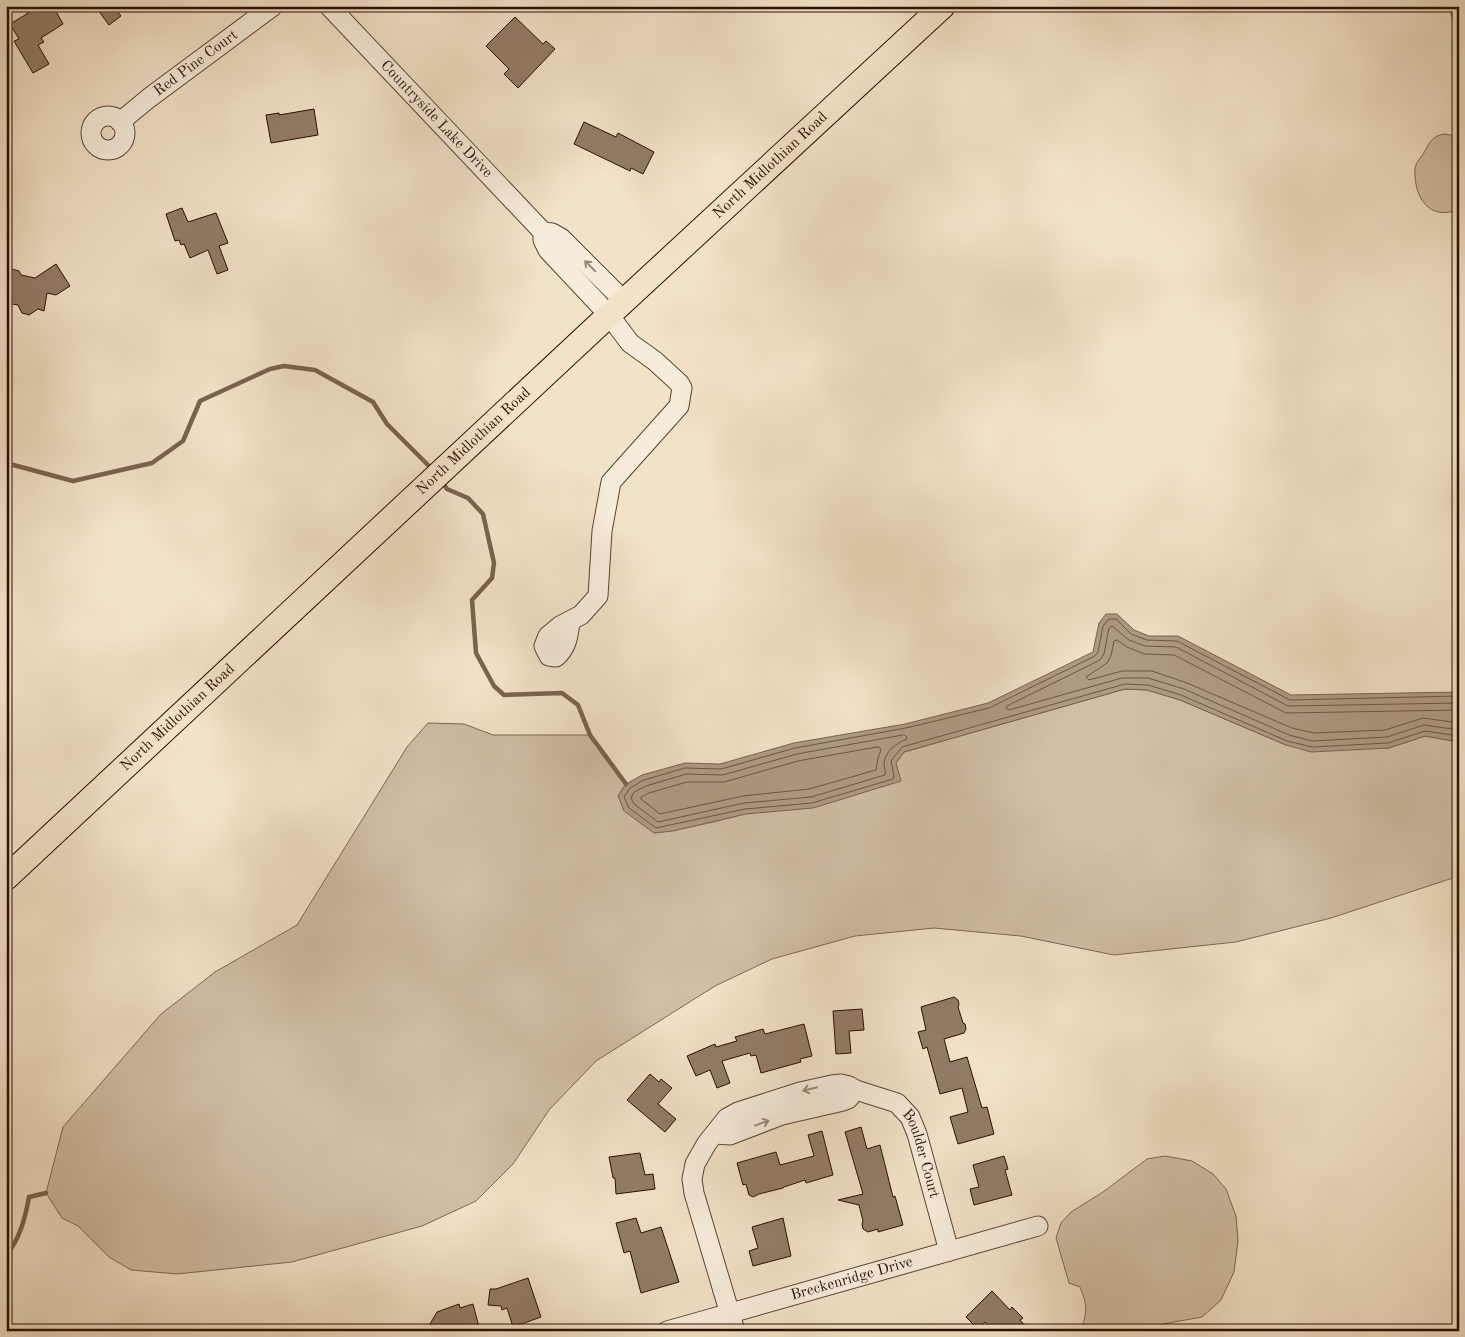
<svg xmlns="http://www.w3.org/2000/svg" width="1465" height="1337" font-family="'Old Standard TT',serif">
<rect width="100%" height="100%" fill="#f2e2c7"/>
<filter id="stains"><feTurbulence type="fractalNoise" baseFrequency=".004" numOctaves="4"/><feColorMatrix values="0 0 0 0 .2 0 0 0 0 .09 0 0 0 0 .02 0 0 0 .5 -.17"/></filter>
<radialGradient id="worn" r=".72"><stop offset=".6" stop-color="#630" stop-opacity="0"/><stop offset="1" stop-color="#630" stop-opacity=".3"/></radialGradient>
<g fill="#d0bea5" stroke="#7d6652">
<polygon points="1448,6 1459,6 1459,35"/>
<path d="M1444 134 1451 135 1459 141V209C1437 219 1420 207 1416 184 1415 178 1414 171 1416 165 1418 160 1422 156 1425 151 1430 141 1433 136 1444 134Z"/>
<path d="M1125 689 1147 690 1180 700 1286 745 1389 748 1425 736 1459 742V876L1331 918 1236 942 1114 955 1021 936 934 928 855 936 772 959 715 986 596 1061 549 1110 513 1164 476 1201 422 1226 292 1262 177 1274 131 1270 109 1257 78 1226 62 1218 46 1193 63 1127 161 1014 215 972 297 925 407 747 428 723 464 724 493 735H590L626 784 618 796 654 833C738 822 816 790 896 763L904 752Z"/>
<path d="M1165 1156 1192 1161 1213 1174 1226 1189 1236 1216 1238 1241 1234 1272 1221 1300 1202 1317 1163 1324 1150 1331H1081C1087 1311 1088 1307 1080 1287L1069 1283 1056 1238 1061 1223 1071 1212 1103 1192 1147 1159Z"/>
</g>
<polygon fill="#ae9a83" stroke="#79624f" points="1106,614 1117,614 1134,630 1149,636 1178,636 1291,695 1459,692 1459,742 1425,736 1389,748 1311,752 1286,745 1180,700 1147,690 1125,689 904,752 896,763 901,781 813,808 746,814 673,831 654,833 624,811 618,796 626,784 642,775 685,763 720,764 794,743 905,724 988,703 1093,652 1099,623"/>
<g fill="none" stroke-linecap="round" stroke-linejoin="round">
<g stroke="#6c5442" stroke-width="1">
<polyline points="1459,696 1290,700 1177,641 1147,640 1131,634 1116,619 1109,619 1103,626 1098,652 1095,656 989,708 906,728 795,748 721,769 685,768 644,780 630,788 624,797 629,808 656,828 745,809 812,803 893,779 894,776 891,761 902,747 1125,684 1148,685 1181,695 1287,741 1312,747 1388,743 1425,731 1459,736"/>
<polyline points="1459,703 1288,706 1176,647 1145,646 1129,640 1112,626 1109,628 1104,654 1100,660 1007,706 1006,708 1009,710 1122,678 1148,678 1184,689 1289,735 1312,741 1387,737 1424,725 1459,730"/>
<polyline points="1459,710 1286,713 1174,655 1144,654 1127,647 1117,640 1114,641 1111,656 1107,663 1086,677 1089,680 1122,671 1152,671 1187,683 1292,728 1314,733 1385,730 1423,718 1459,723"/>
<path d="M904 735 907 737V739C897 743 885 751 884 763 884 768 886 771 885 775L811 797 744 803 658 822 634 804 631 798 634 792 646 786 686 774 723 775 797 754Z"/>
<polygon points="879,747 881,750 878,758 876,770 809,789 743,796 660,814 641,799 641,797 649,793 687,782 724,782 798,761"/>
</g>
<g stroke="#79624f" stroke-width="4.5">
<polyline points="6,463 73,481 152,463 183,441 200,401 270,369 284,366 315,370 373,402 387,424 432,469"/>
<polyline points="442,482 447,489 468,498 483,514 494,563 492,578 472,600 476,653 494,686 504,695 562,693 578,705 590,735 626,784"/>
<path d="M6 1256C20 1238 25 1219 29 1197L46 1193"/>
</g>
</g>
<g fill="#927c67" stroke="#2a0e00">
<polygon points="40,6 53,6 63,24 41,38 44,42 38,45 49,64 33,73 14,41 19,39 10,24"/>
<polygon points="95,6 113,6 121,16 109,25"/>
<polygon points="515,17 543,44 546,41 555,49 518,88 504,74 509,69 486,46"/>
<polygon points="314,109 318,135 271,143 266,115 279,113 279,115"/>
<polygon points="584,122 616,137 618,133 654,152 643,174 631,168 630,171 574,144"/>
<polygon points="182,208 188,222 216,213 228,243 219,246 228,270 217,274 208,250 190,258 184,244 181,245 179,240 175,241 166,214"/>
<polygon points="56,264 70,286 56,295 47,293 44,311 38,309 29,315 22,313 18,305 6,303 8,272 12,269 19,271 21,275 35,278"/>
<polygon points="954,997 958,1000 959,1005 958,1007 963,1023 965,1024 966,1029 964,1033 944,1039 950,1062 967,1057 982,1108 987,1107 994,1134 958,1144 950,1117 968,1112 962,1088 940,1094 927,1047 923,1049 918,1032 926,1030 921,1007"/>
<polygon points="862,1009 864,1030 849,1031 851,1053 836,1054 833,1011"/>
<polygon points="804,1024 812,1056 800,1059 801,1062 761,1073 756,1055 751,1056 750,1053 722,1061 730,1083 717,1088 710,1070 696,1076 687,1056 715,1044 716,1047 737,1041 735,1037 763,1029 765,1034"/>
<polygon points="650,1074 659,1082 661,1079 672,1088 658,1104 676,1119 665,1132 627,1100"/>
<polygon points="861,1127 867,1149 880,1145 893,1197 895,1196 903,1225 878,1232 878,1229 868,1232 863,1229 862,1224 863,1221 859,1205 838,1200 863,1194 845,1132"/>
<polygon points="822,1131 833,1175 806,1183 805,1180 784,1187 783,1188 759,1194 753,1197 749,1195 746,1184 743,1185 737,1163 776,1152 780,1165 814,1156 808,1135"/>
<polygon points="640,1153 645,1175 653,1174 655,1189 616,1194 615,1178 613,1178 609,1157"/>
<polygon points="1004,1156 1008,1169 1005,1170 1012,1195 974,1205 970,1189 979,1187 973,1165"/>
<polygon points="636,1218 641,1233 661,1227 679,1282 641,1293 630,1251 624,1253 616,1223"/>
<polygon points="783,1218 791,1256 753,1266 749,1251 758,1248 752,1227"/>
<polygon points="528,1278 541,1317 513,1327 507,1308 502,1310 501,1306 488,1305 490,1289 496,1289"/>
<polygon points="992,1291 1010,1310 1012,1307 1023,1318 1020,1320 1030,1331 993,1331 985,1322 978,1329 966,1317"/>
<polygon points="459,1304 460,1308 473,1304 480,1331 426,1331 437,1312"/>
</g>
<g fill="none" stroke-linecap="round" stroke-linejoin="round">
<defs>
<g id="minor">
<path id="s1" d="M329 6 543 232 552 233 561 238 624 301"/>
<circle cx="108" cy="133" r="17"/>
<path id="s2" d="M120 122 149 98 273 6"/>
<path d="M543 232V240L548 250 609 315 630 343 655 361 679 383 682 388 679 406 611 482 602 531 598 596 581 615 560 626 548 636 544 646 549 656 556 657C567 647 568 637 570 622"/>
<polyline points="716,1134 730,1135 782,1115 843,1101 848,1099 856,1090"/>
<path id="s3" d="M667 1331 1038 1226"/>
<path id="s4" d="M735 1331 694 1193 692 1179 695 1164 707 1143 727 1118 738 1112 800 1092 832 1085 841 1084 849 1086 856 1090 897 1103 910 1117 917 1134 949 1251"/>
</g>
<g id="major">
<path id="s5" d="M6 878 609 315 943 6"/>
</g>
</defs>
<use href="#minor" stroke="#5c4332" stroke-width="21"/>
<use href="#major" stroke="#2a0e00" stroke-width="26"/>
<use href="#minor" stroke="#f7ecdb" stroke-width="19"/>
<use href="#major" stroke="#f2e2c7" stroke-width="24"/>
</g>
<defs><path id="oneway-shaft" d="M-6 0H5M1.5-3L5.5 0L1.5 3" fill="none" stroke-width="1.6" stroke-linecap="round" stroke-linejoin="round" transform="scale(1.25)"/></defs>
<g stroke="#9b8878">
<use href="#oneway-shaft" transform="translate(590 266) rotate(-135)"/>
<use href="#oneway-shaft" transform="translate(810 1089) rotate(166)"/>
<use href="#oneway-shaft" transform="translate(762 1123) rotate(-20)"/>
</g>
<g text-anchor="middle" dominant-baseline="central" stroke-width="4" stroke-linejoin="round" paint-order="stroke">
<g font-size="15" fill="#2a0e00" stroke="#f7ecdb">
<text stroke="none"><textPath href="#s2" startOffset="96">Red Pine Court</textPath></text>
<text stroke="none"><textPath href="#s1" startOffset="156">Countryside Lake Drive</textPath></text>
<text stroke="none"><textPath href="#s5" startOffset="1045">North Midlothian Road</textPath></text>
<text stroke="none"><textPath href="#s5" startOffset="640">North Midlothian Road</textPath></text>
<text stroke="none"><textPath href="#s5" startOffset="235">North Midlothian Road</textPath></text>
<text stroke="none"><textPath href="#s4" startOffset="466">Boulder Court</textPath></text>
<text stroke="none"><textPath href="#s3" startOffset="192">Breckenridge Drive</textPath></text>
</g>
</g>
<rect width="1465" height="1337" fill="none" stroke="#f2e2c7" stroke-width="25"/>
<rect x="8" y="8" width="1450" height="1322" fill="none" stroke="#2a0e00" stroke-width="2.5"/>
<rect x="12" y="12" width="1440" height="1312" fill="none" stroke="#2a0e00"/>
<rect width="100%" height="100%" filter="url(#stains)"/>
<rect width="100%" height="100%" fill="url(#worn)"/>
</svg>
